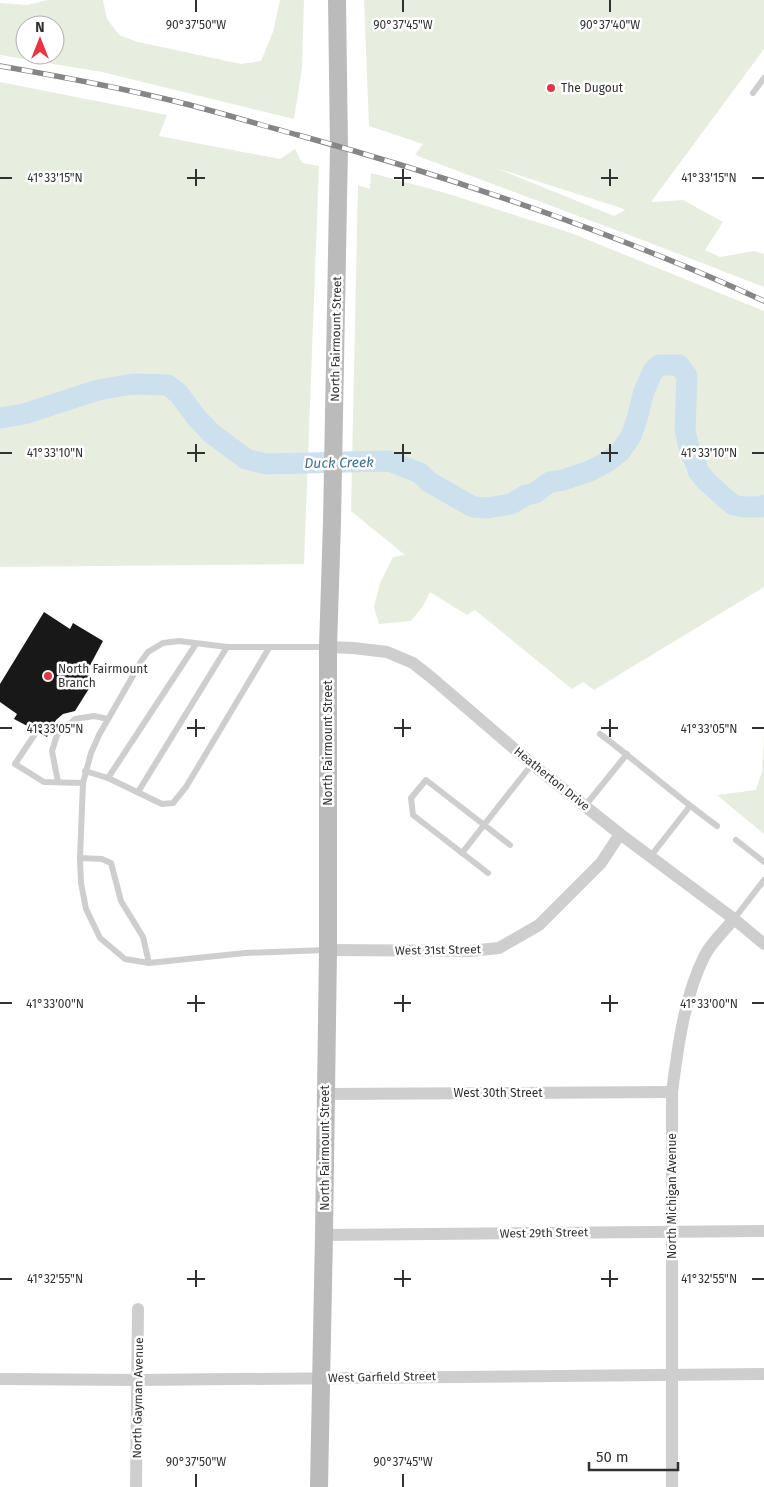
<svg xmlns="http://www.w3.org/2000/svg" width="764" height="1487" font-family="'Fira Sans',sans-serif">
<rect width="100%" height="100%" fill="#fff"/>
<g fill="#e7eee0" fill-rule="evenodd">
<path d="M48 0H103L107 19 119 35 138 42 241 64 261 61 273 32 280 0H304L302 68 294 119 102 72 0 55V3L27 5ZM25 25H55V55H25Z"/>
<path d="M364 0H764V49L651 202 683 200 723 222 705 250 720 257 754 251 764 254V287L645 241 415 155 423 144 369 126ZM496 168 624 209 625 210 614 216Z"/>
<polygon points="0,82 167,115 159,136 280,159 295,149 302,163 319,166 304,564 0,567"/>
<polygon points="371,173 442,192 571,233 764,311 764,587 594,690 583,682 572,689 475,610 467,615 430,592 423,606 411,621 379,624 374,607 380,583 393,557 405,555 351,511 358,185 370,189"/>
<polygon points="764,737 764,834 717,795 756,790 762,772"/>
</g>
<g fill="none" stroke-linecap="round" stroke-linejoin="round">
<polyline stroke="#cce0ed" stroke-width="21" points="0,418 24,414 98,390 133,384 168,385 179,394 196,417 211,433 246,459 266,464 389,461 420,473 429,482 473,507 487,508 511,504 526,495 535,493 550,482 563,480 590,471 607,462 620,452 631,436 637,419 644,391 653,371 659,365 679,365 687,376 685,430 690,452 696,463 698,471 707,482 733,505 744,507 761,507 764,505"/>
</g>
<polygon fill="#181818" points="44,612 70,629 73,623 103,641 86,673 95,679 75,711 63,714 56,720 47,737 40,733 37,730 33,729 14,719 17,714 0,702 0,684"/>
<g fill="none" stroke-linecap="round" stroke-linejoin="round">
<g stroke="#cecece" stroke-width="6">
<polyline points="753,93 764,78"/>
<polyline points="326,647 227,647 179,641 163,643 148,652 142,660 99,735 91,753 83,783 80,858 81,883 86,909 100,938 125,959 149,963 245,953 327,950"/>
<polyline points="35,734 15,764 44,782 83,783"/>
<path d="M600 734C640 764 677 797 717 826"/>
<polyline points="85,771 108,778 196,644"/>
<polyline points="108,778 162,804 173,803 186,787 269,648"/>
<polyline points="58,782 52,751 57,735 75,719 94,716 108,719"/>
<polyline points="138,792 227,647"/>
<polyline points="585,806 627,754"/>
<polyline points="736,840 764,862"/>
<polyline points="462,853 532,764"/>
<polyline points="650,857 690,806"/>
<polyline points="80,858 102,859 111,863 121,901 143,937 149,963"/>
<polyline points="488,873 413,815 411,798 426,780 510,845"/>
<polyline points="734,919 764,880"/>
</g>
<g stroke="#cecece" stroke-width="12">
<polyline points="328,647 353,648 387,652 413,663 432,678 532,764 620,834 734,919 764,944"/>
<polyline points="328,950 470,951 499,948 539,925 601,863 620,834"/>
<polyline points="325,1094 672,1092"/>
<polyline points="324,1235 764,1231"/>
<polyline points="0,1379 138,1380 764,1374"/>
<polyline points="136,1487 138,1309"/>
<path d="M672 1487V1092C678 1047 684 996 705 955 711 943 725 930 734 919"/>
</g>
<polyline stroke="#bbb" stroke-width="18" points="319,1487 324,1235 328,950 328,647 332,522 339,147 337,0"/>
<defs>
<path id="rail" d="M0 66C58 76 116 87 174 101 215 111 257 124 298 135 457 179 614 232 764 301"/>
</defs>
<use href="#rail" stroke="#868686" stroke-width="5.5"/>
<use href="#rail" stroke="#fff" stroke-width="4" stroke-dasharray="11" stroke-linecap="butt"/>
</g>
<path fill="none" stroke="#313131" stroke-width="2" d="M196 0V12M403 0V12M610 0V12M196 169V186M403 169V186M610 169V186M0 178H12M187 178H205M394 178H411M601 178H618M752 178H764M196 444V462M403 444V462M610 444V462M0 453H12M187 453H205M394 453H411M601 453H618M752 453H764M196 719V737M403 719V737M610 719V737M0 728H12M187 728H205M394 728H411M601 728H618M752 728H764M196 995V1012M403 995V1012M610 995V1012M0 1003H12M187 1003H205M394 1003H411M601 1003H618M752 1003H764M196 1270V1287M403 1270V1287M610 1270V1287M0 1279H12M187 1279H205M394 1279H411M601 1279H618M752 1279H764M196 1474V1487M403 1474V1487"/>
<g fill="#e73440" stroke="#fff" stroke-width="2">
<circle cx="551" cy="88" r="5"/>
<circle cx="48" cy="676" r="5"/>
</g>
<g text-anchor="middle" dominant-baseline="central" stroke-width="5" stroke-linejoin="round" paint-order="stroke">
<g font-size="12" fill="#313131" stroke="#fff" text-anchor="start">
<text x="561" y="88">The Dugout</text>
<text x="58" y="669">North Fairmount<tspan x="58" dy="14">Branch</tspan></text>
</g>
<g font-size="12" fill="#313131" stroke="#fff">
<text transform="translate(336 339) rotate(-89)">North Fairmount Street</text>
<text transform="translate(328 743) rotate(-90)">North Fairmount Street</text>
<text transform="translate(552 779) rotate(39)">Heatherton Drive</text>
<text transform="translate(438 950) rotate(-1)">West 31st Street</text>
<text x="498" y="1093">West 30th Street</text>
<text transform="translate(325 1148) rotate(-90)">North Fairmount Street</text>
<text transform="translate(672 1196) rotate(-90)">North Michigan Avenue</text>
<text transform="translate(544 1233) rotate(-1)">West 29th Street</text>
<text transform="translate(382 1377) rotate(-1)">West Garfield Street</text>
<text transform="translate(138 1398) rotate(-89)">North Gayman Avenue</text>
</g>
<g font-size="14" font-style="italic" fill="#3d7295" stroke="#fff">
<text transform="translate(339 463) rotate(-1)">Duck Creek</text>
</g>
</g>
<g font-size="12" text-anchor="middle" fill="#313131" stroke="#fff" stroke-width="5" stroke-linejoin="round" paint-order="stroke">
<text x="196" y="29">90°37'50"W</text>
<text x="403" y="29">90°37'45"W</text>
<text x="610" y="29">90°37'40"W</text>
<text x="55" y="182">41°33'15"N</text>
<text x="709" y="182">41°33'15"N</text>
<text x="55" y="457">41°33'10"N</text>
<text x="709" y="457">41°33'10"N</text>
<text x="55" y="733">41°33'05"N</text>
<text x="709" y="733">41°33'05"N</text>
<text x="55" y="1008">41°33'00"N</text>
<text x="709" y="1008">41°33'00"N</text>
<text x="55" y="1283">41°32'55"N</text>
<text x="709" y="1283">41°32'55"N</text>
<text x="196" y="1466">90°37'50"W</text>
<text x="403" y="1466">90°37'45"W</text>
</g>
<g transform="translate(40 40)"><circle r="24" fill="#ffffff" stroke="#adadad"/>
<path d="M0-4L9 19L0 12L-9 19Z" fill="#e73440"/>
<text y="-8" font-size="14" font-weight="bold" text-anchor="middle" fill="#313131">N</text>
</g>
<path d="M589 1462v8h89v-8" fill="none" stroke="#313131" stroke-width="2.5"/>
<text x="596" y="1462" font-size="15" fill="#313131" stroke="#ffffff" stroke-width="4" paint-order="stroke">50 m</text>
</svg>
